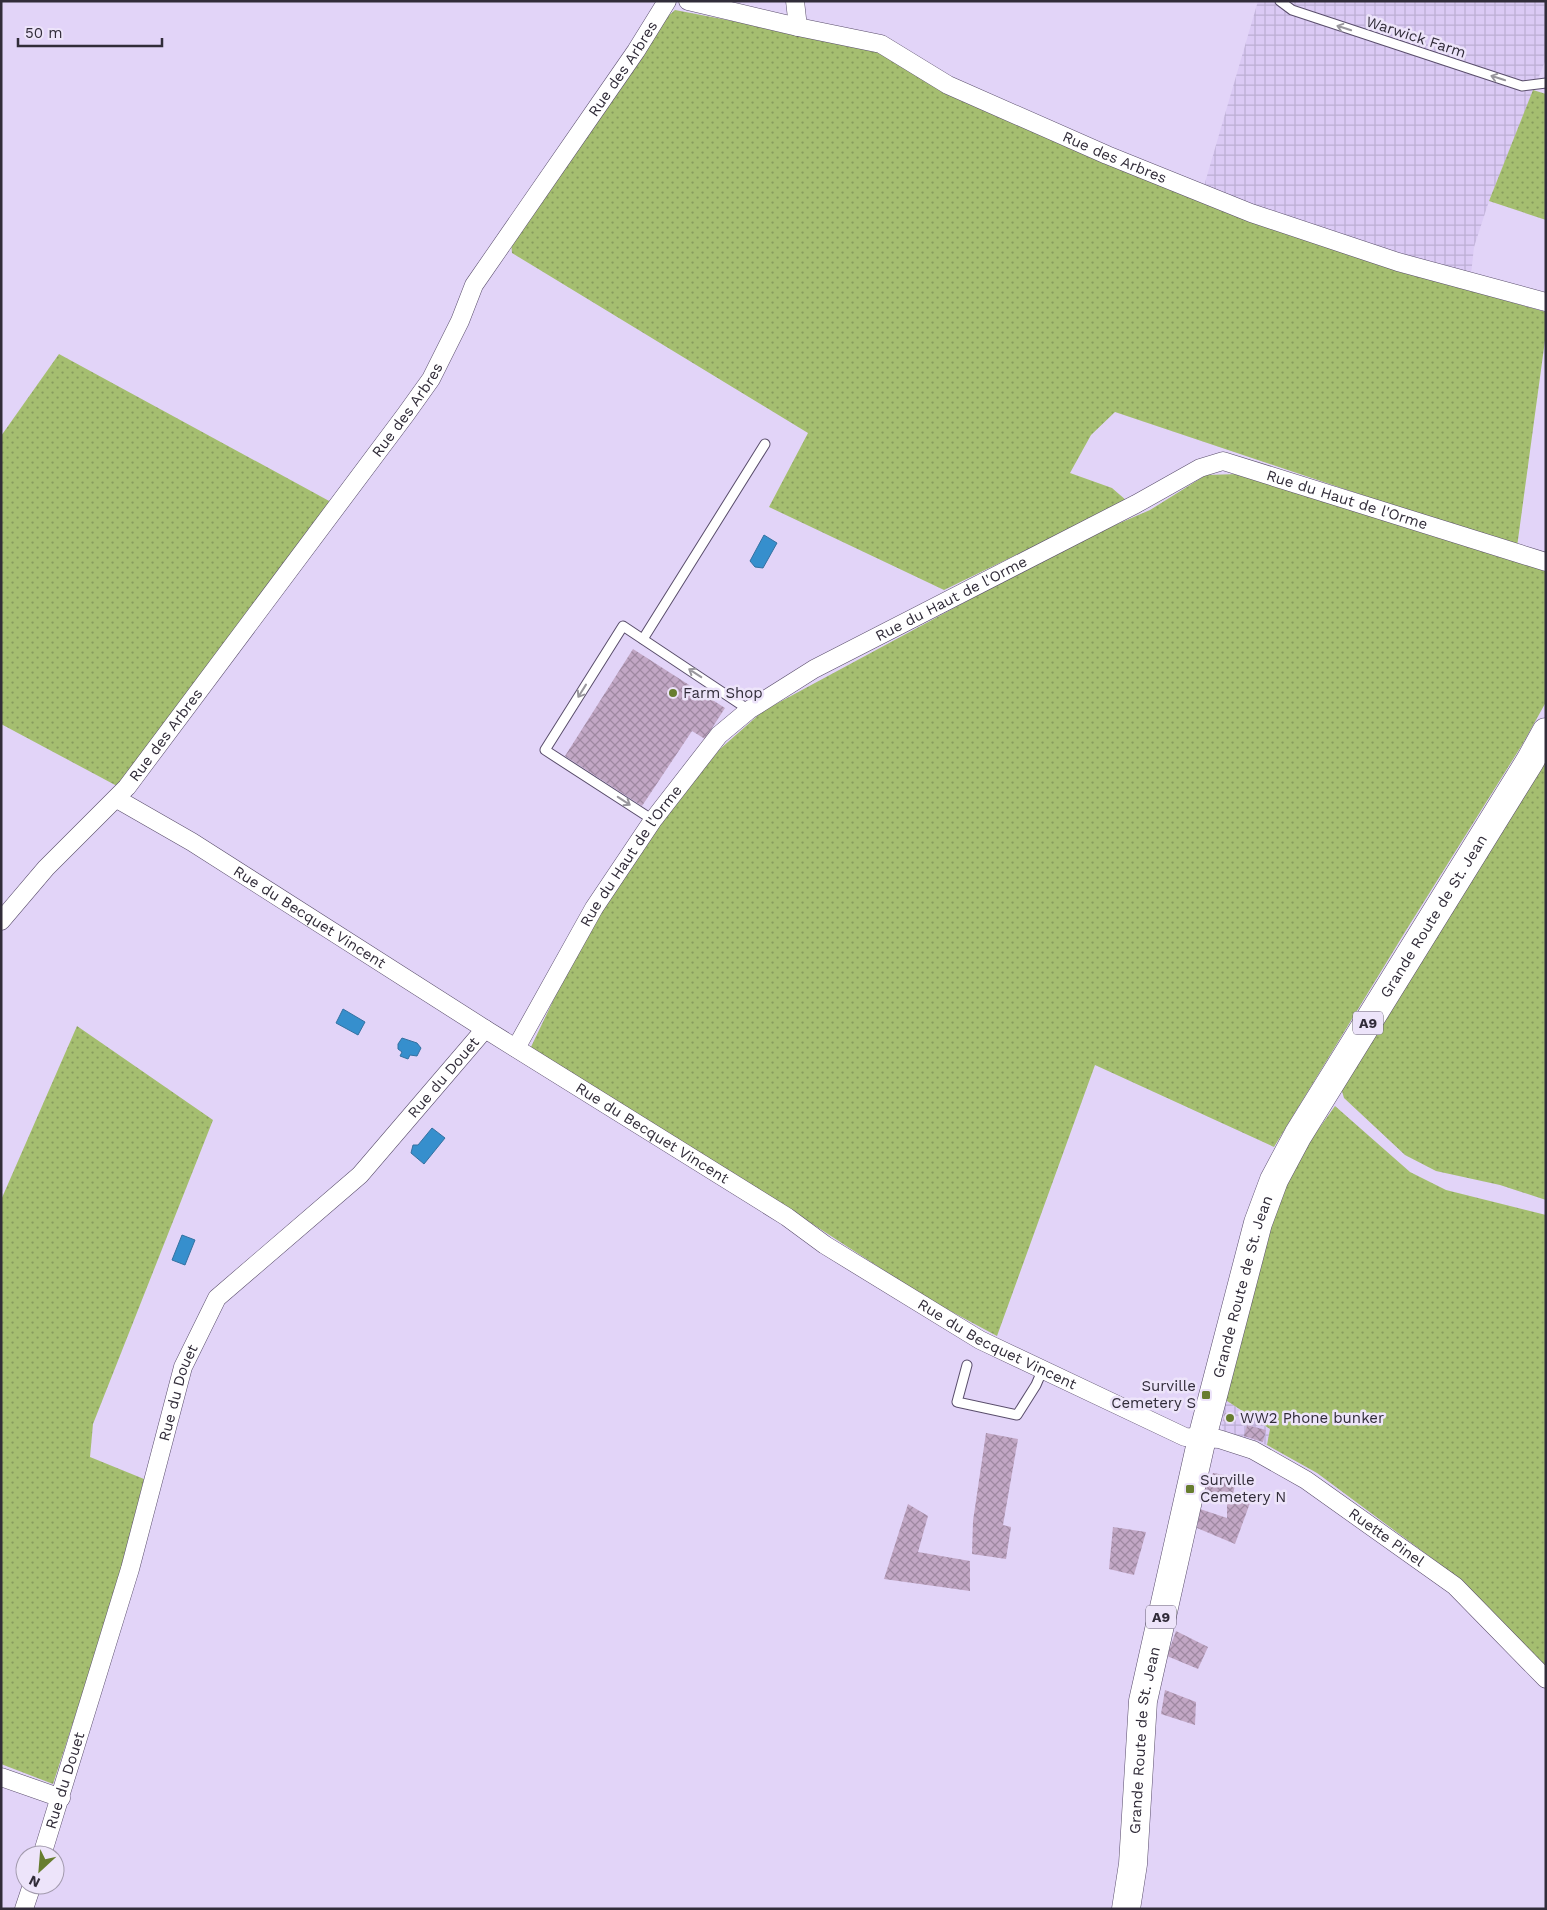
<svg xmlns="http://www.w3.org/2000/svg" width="1547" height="1910" font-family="'Work Sans',sans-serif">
<defs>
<pattern id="industrial-grid" width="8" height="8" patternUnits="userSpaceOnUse" patternTransform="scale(1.25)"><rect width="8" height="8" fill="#dbcaf5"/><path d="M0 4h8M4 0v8" fill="none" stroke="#bcaed3"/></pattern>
<pattern id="grass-dots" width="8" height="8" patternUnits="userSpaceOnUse" patternTransform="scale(1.25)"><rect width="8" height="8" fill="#a5be70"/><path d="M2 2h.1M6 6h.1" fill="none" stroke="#879b5d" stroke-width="1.8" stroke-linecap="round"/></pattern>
<pattern id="building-cross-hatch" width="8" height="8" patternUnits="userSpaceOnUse" patternTransform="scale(1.25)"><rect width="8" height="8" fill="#c2a7c5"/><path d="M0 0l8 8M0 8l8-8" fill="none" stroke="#9e88a1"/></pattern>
</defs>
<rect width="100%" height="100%" fill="#e2d4f8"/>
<g fill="url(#industrial-grid)">
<polygon points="1258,1 1546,1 1546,59 1489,201 1474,247 1471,275 1322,230 1204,186"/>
<polygon points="1224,1399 1270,1429 1267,1445 1224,1431 1219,1419"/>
</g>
<g fill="url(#grass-dots)">
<polygon points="675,10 837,41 877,51 941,90 1216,208 1380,265 1546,312 1546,333 1517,547 1115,412 1091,435 1070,473 1112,488 1127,501 944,590 769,507 808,433 512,253 511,242 666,18"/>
<polygon points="1533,90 1546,94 1546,220 1489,201"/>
<polygon points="59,354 331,502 117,786 1,724 1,436"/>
<polygon points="1240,474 1546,570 1546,702 1522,745 1405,932 1274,1147 1095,1065 997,1336 928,1299 740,1177 549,1062 531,1047 584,936 657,825 720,749 763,711 1078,541 1150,510 1206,475"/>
<polygon points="1546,757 1546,1200 1500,1185 1436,1171 1405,1155 1344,1098 1341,1088"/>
<polygon points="77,1026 213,1120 93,1424 90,1457 144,1479 119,1581 53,1784 1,1764 1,1200"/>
<polygon points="1335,1106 1410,1172 1446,1190 1546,1215 1546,1669 1441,1565 1317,1473 1267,1445 1270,1429 1224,1399 1266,1230 1290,1169"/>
</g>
<g fill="#368fcd" stroke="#3471a1">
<polygon points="764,535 777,543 763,568 755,567 750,561"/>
<polygon points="343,1009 365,1022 358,1035 336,1023"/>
<polygon points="402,1038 417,1043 421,1048 417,1056 410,1055 408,1059 400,1056 402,1052 398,1049 398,1044"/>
<polygon points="432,1128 445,1138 424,1164 411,1153 413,1145 418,1145"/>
<polygon points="182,1235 195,1240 185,1265 172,1260"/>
</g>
<g fill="url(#building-cross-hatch)">
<polygon points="633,649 725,708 705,739 692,731 642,806 565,756"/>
<polygon points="1225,1413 1236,1416 1234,1423 1223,1421"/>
<polygon points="1247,1425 1266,1430 1263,1442 1244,1436"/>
<polygon points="986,1433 1018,1439 1003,1525 1011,1527 1006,1559 972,1554 973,1521"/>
<polygon points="1213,1473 1237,1477 1233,1494 1250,1503 1235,1544 1197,1528 1200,1509 1227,1518 1227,1499 1204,1491"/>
<polygon points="908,1504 928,1516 918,1552 970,1561 970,1591 884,1579"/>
<polygon points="1113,1527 1146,1532 1134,1575 1109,1569"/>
<polygon points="1176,1631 1208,1647 1198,1669 1167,1656"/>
<polygon points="1165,1690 1196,1702 1195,1725 1161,1714"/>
</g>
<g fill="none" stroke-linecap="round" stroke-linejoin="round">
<defs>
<g id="service">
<polyline points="1280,1 1292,10 1522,86 1546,83"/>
<polyline points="643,639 765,444"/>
<polyline points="653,820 545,750 623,626 749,710"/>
<polyline points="967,1365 957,1402 1017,1415 1036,1385 1042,1371"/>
</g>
<g id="minor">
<path id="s1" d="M688 1 798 27 881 44 948 85 1107 155 1251 213 1398 262 1546 302"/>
<polyline points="795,1 798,27"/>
<path id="s2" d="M117 799 192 842 485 1029 787 1217 825 1245 980 1340 1185 1437 1219 1439 1253 1450 1306 1480 1455 1586 1546 1679"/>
<path id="s3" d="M1 921 46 868 127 787 406 414 431 379 460 321 474 285 636 51 667 1"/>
<path id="s4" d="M516 1048 594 908 653 820 719 735 749 710 814 669 1136 504 1200 468 1223 461 1546 562"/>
<polyline points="1,1777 61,1798"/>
<path id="s5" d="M42 1855 130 1569 183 1367 217 1298 360 1175 485 1029"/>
<polyline points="24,1909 32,1885"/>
</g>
<g id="primary">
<path id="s6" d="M1126 1909 1133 1864 1143 1701 1202 1438 1258 1223 1274 1180 1298 1135 1530 761 1546 732"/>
</g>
</defs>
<use href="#service" stroke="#594d6b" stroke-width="11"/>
<use href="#minor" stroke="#594d6b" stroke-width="19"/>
<use href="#primary" stroke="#594d6b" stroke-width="29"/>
<use href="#service" stroke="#fff" stroke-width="9"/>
<use href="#minor" stroke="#fff" stroke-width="18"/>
<use href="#primary" stroke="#fff" stroke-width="28"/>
</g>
<defs><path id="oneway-shaft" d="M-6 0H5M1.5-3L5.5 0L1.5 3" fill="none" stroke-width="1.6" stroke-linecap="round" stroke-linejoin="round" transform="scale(1.25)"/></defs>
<g stroke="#98969c">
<use href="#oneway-shaft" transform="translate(1344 28) rotate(-162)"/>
<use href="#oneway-shaft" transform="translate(1498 78) rotate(-162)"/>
<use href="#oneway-shaft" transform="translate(695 673) rotate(-147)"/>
<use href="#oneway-shaft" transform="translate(582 691) rotate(122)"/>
<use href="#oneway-shaft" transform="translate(624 801) rotate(33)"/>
</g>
<g fill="#677d2f" stroke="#ede4fa" stroke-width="2">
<circle cx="673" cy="693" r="5"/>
<rect x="1201" y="1390" width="10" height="10" rx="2.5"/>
<circle cx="1230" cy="1418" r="5"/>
<rect x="1185" y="1484" width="10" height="10" rx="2.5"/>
</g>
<g text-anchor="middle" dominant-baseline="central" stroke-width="5" stroke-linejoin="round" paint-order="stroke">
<g fill="#ede4fa" stroke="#696373" stroke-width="1">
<rect x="1353" y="1011.5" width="30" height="23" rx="4"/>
<rect x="1146" y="1605.5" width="30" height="23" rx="4"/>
</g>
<g font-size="14" font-weight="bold" fill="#312c39">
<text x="1368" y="1023">A9</text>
<text x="1161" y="1617">A9</text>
</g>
<g font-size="15" fill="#312c39" stroke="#ede4fa">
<text transform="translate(1416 37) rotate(18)">Warwick Farm</text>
<text stroke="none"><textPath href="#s3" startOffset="1059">Rue des Arbres</textPath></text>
<text stroke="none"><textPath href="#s1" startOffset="458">Rue des Arbres</textPath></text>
<text stroke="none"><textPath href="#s3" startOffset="654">Rue des Arbres</textPath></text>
<text stroke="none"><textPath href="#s4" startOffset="1079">Rue du Haut de l'Orme</textPath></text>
<text stroke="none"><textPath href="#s4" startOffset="644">Rue du Haut de l'Orme</textPath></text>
<text stroke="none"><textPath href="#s3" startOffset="249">Rue des Arbres</textPath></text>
<text stroke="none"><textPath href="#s4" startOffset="224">Rue du Haut de l'Orme</textPath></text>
<text stroke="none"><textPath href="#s6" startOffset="1055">Grande Route de St. Jean</textPath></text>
<text stroke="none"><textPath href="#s2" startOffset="226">Rue du Becquet Vincent</textPath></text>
<text stroke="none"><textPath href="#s5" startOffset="902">Rue du Douet</textPath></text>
<text stroke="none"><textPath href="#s2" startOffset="631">Rue du Becquet Vincent</textPath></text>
<text stroke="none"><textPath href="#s6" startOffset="635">Grande Route de St. Jean</textPath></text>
<text stroke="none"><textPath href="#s2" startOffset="1036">Rue du Becquet Vincent</textPath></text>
<text stroke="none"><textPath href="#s5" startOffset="482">Rue du Douet</textPath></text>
<text stroke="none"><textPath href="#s2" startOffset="1475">Ruette Pinel</textPath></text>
<text stroke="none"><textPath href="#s6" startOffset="170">Grande Route de St. Jean</textPath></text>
<text stroke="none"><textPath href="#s5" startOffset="78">Rue du Douet</textPath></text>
</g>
<g font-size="15" fill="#312c39" stroke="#ede4fa" text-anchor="start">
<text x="683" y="693">Farm Shop</text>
<text x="1196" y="1386" text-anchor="end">Surville<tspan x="1196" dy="17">Cemetery S</tspan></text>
<text x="1240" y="1418">WW2 Phone bunker</text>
<text x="1200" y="1480">Surville<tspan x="1200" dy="17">Cemetery N</tspan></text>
</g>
</g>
<rect width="1547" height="1910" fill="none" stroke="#312c39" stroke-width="5"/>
<g transform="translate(40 1870) rotate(206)"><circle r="24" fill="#ede4fa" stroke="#a29aad"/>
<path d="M0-4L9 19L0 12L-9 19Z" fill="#677d2f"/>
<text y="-8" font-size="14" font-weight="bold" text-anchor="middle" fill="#312c39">N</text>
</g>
<path d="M18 38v8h144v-8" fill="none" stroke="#312c39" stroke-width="2.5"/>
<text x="25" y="38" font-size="15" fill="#312c39" stroke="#ede4fa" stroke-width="4" paint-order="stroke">50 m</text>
</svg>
